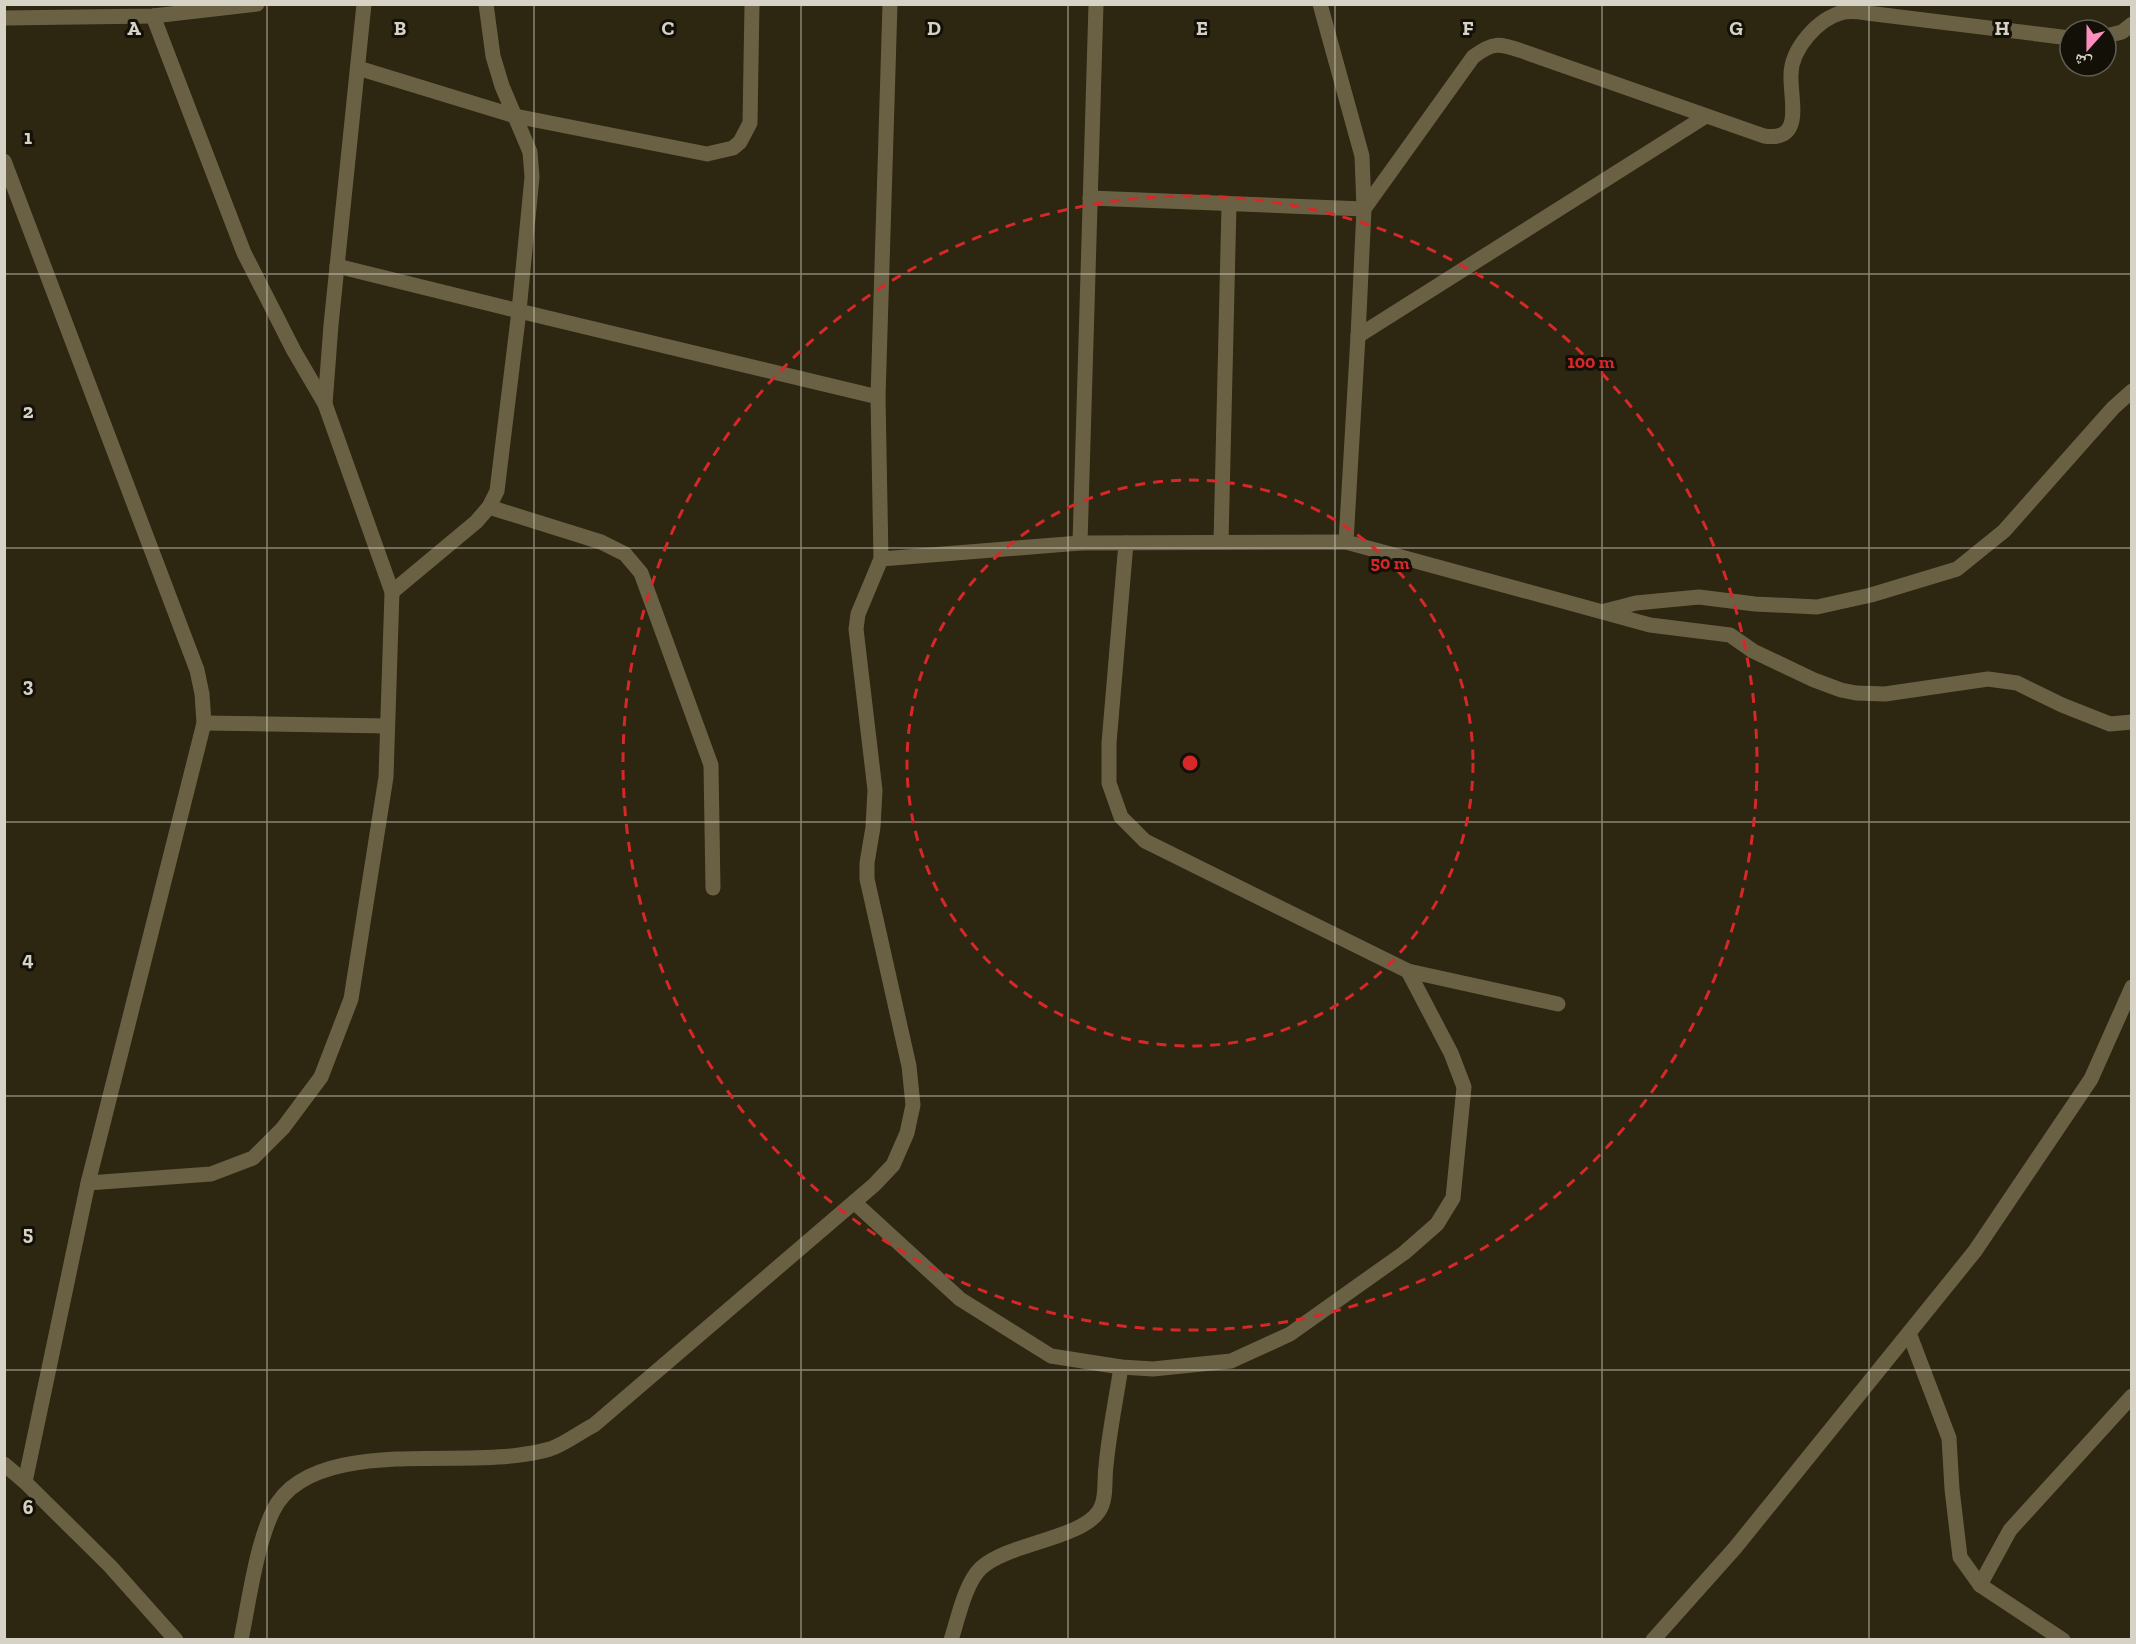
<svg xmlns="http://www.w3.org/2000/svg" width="2136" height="1644" font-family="'Zilla Slab','Noto Naskh Arabic',serif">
<rect width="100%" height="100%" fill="#2d2610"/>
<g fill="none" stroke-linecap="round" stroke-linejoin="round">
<g stroke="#6a6145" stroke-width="15">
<polyline points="1320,4 1362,156 1364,209 1358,336 1346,542"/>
<polyline points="153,16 244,253 294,351 325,404"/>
<polyline points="4,18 153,16 257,4"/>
<polyline points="2106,36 2122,32 2132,24"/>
<polyline points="358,68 515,116 707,154 733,148 740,142 750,123 752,4"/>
<polyline points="4,161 197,670 202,694 204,723 88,1183 25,1482 110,1566 176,1640"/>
<path d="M1090 198 1364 209 1473 57C1493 42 1498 43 1522 51L1764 136C1805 142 1790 100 1791 75 1791 49 1818 18 1844 12 1851 11 1860 12 1867 13L2070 38"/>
<polyline points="337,266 519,311 878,397"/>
<polyline points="1358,336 1706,116"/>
<polyline points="489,507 601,542 625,554 641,573 711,765 713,888"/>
<polyline points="1221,542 1229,205"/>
<polyline points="1080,543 1096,4"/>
<polyline points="1126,543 1109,743 1109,783 1121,817 1145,841 1408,971 1558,1004"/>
<polyline points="881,559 1080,543 1346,542 1650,625 1730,635 1753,651 1814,680 1841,690 1856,693 1885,694 1988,679 2017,683 2062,705 2110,724 2132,722"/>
<polyline points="392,592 476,522 489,507 497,491 519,311 532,177 530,152 502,86 493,56 486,4"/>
<polyline points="1605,611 1636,603 1699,597 1755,604 1817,607 1871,595 1957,569 2004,531 2113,408 2132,391"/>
<polyline points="204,723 387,726"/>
<polyline points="88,1183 211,1174 253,1158 283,1128 321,1077 351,999 386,777 392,592 325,404 331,325 364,4"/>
<polyline points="854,1202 960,1299 1051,1356 1121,1367 1153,1369 1231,1361 1290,1334 1404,1253 1437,1224 1453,1198 1464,1087 1451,1053 1408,971"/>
<polyline points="1909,1333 1949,1438 1952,1489 1960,1557 1980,1585 2063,1640"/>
<polyline points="4,1464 25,1482"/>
<polyline points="1980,1585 2010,1530 2132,1396"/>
<path d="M241 1640C249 1601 256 1546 273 1511 308 1438 452 1466 519 1455 529 1454 540 1452 550 1449 565 1444 580 1432 594 1425L874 1185 893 1165 907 1133 913 1105 909 1066 867 879V863L873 827 875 790 856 629 858 614 881 559 878 397 890 4"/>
<path d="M951 1640C958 1619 965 1583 981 1568 1008 1543 1081 1539 1099 1511 1107 1499 1104 1480 1106 1466 1109 1433 1116 1400 1121 1367"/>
<polyline points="1653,1640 1735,1548 1975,1251 2091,1079 2132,987"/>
</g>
</g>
<path fill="none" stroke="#d6d2c5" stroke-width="1.5" stroke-opacity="0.55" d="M267 4V1640M534 4V1640M801 4V1640M1068 4V1640M1335 4V1640M1602 4V1640M1869 4V1640M4 274H2132M4 548H2132M4 822H2132M4 1096H2132M4 1370H2132"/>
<g fill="none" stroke="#d62828" stroke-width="3" stroke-dasharray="10 8">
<circle cx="1190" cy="763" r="283"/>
<circle cx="1190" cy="763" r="567"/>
</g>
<g font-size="20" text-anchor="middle" font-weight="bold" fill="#d6d2c5" stroke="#131007" stroke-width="6" stroke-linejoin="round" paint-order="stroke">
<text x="134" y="35">A</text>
<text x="400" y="35">B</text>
<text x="668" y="35">C</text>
<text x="934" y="35">D</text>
<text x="1202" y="35">E</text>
<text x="1468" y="35">F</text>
<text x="1736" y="35">G</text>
<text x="2002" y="35">H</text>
<text x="28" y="144">1</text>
<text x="28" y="418">2</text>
<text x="28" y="692">3</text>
<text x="28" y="966">4</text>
<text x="28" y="1240">5</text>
<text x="28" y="1514">6</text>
</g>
<circle cx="1190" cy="763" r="9" fill="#d62828" stroke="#131007" stroke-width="3"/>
<g font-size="18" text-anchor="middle" font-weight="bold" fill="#d62828" stroke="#131007" stroke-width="6" stroke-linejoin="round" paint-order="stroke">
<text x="1591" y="368">100 m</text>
<text x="1390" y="569">50 m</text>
</g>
<rect width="2136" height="1644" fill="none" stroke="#d6d2c5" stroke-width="12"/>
<g transform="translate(2088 48) rotate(201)"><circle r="28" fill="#131007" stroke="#615e53" stroke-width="1.5"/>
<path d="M0-4.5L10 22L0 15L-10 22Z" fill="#fe8ebd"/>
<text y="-9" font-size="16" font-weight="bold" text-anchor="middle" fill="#d6d2c5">ش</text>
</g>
</svg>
